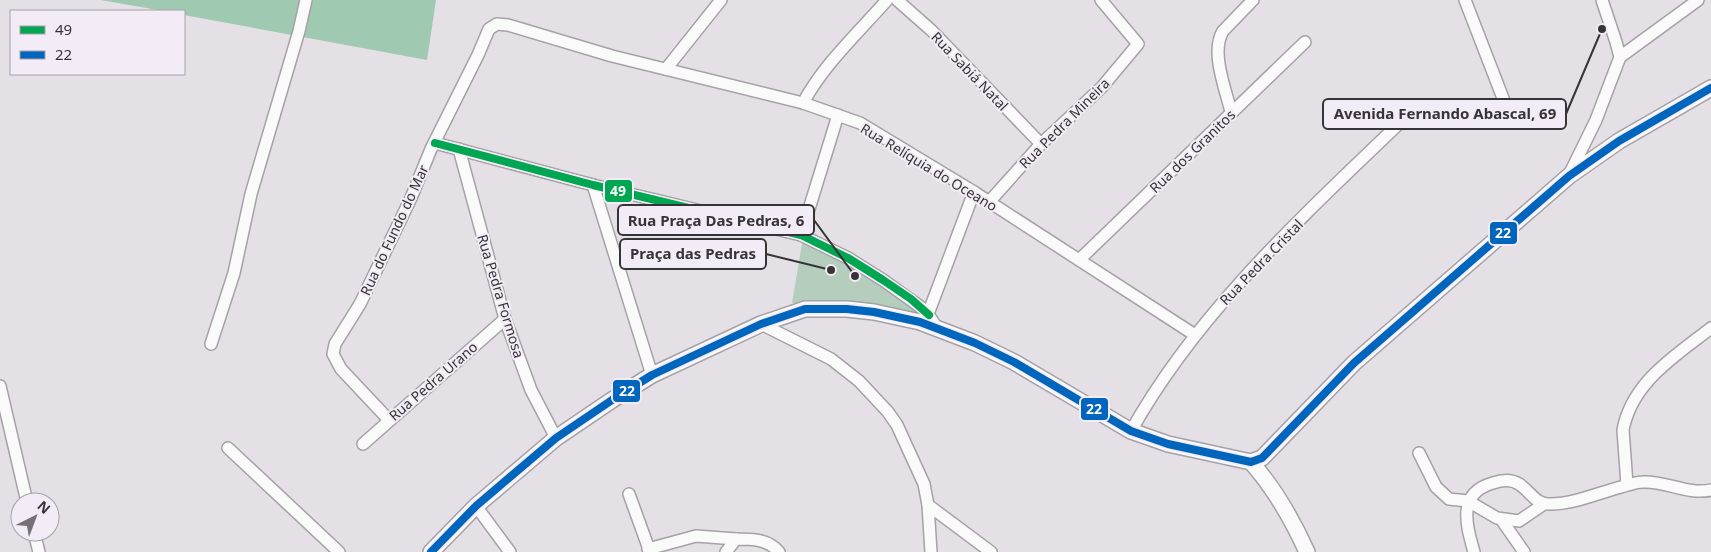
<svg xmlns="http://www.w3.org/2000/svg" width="1711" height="552" font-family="'Noto Sans',sans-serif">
<rect width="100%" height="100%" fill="#e5e0e6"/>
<polygon fill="#b4cdbd" points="803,238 847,260 926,316 810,302 792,303"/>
<polygon fill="#9fc9b0" points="101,0 436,0 427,60 184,15 184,11 163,11"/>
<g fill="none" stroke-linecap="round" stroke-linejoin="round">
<defs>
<g id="street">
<polyline points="897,0 931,30 1041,144"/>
<polyline points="1465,0 1506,106"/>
<polyline points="1620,57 1698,0"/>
<polyline points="666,69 721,0"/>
<path d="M803 103C824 64 858 33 887 0"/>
<path d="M1231 112C1226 90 1210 52 1223 31L1253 0"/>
<polyline points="435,143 593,185 801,235 848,258 883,280 922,308 928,314 937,328"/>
<polyline points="459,149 505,319 531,390 556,438"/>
<polyline points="1569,175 1596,120 1620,57 1616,42 1602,0"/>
<polyline points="593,185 652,375"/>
<polyline points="989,202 1041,144 1102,87 1138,44 1101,0"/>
<polyline points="801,235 838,115"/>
<polyline points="1079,260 1305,42"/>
<polyline points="928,314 974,192"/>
<polyline points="761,324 831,359 859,381 888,412 897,425 924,484 928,505 931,552"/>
<polyline points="211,344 234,273 251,194 299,31 306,0"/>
<polyline points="0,386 27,502"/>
<polyline points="389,420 341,369 333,354 335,344 360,304 411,198 431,149 478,55 489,29 497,24 508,25 612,56 803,103 860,123 974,192 1195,335"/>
<path d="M1131 431C1201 306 1310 210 1412 111"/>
<polyline points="363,444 505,319"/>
<polyline points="228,448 339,552"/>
<polyline points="1419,453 1436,487 1449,499 1468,501 1497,518 1519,521 1544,504"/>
<path d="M1627 485 1623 430C1632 382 1675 356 1711 328"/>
<polyline points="629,494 650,552"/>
<polyline points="928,505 991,552"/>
<polyline points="476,506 510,552"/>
<polyline points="1501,519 1524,552"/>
<polyline points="34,532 39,552"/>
<polyline points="648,549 696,536 736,539"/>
<path d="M726 552 736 539C752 539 768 539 779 552"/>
<path d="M1474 552C1466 524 1457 493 1493 483 1502 480 1511 479 1519 484 1530 491 1536 505 1550 504 1574 504 1598 493 1621 487 1628 485 1636 482 1643 482 1667 481 1687 495 1711 490"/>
</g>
<g id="secondary">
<path d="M1251 462C1275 489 1292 519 1307 552"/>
<polyline points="431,552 476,506 556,438 612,400 652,375 761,324 805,309 847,309 874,312 920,322 975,343 1014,362 1131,431 1168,444 1251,462 1262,458 1354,363 1569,176 1619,141 1711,88"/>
</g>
</defs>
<use href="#street" stroke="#a5a1a6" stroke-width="14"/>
<use href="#secondary" stroke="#a5a1a6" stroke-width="18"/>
<use href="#street" stroke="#fbfafb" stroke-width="11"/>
<use href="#secondary" stroke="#fbfafb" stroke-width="15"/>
<defs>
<polyline id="bus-1" points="435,143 593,185 801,235 848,258 883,280 911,299 929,315"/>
<polyline id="bus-2" points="431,552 476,506 556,438 612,400 652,375 761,324 805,309 847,309 874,312 920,322 975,343 1014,362 1131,431 1168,444 1251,462 1262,458 1354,363 1569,176 1619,141 1711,88"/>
</defs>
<use href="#bus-1" stroke="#f3ebf5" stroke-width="11"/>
<use href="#bus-2" stroke="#f3ebf5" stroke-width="11"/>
<use href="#bus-1" stroke="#00a651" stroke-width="8"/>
<use href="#bus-2" stroke="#0065bd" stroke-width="8"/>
</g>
<g text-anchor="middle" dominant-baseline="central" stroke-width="4" stroke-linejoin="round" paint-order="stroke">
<g font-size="14" fill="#373438" stroke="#f3ebf5">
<text transform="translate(970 71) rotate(46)">Rua Sabiá Natal</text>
<text transform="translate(1064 123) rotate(-45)">Rua Pedra Mineira</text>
<text transform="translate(1192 151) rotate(-44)">Rua dos Granitos</text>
<text transform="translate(929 167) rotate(31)">Rua Relíquia do Oceano</text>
<text transform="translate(394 230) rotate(-65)">Rua do Fundo do Mar</text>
<text transform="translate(1261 262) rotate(-46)">Rua Pedra Cristal</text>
<text transform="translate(501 296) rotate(73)">Rua Pedra Formosa</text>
<text transform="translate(433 381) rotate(-41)">Rua Pedra Urano</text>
</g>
</g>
<path fill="none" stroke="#373438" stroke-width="2" d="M1602 29L1566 114M855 276L814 220M831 270L766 254"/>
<g fill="#373438" stroke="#f3ebf5" stroke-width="2">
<circle cx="1602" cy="29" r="5"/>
<circle cx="855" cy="276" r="5"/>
<circle cx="831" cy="270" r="5"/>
</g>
<g fill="#f3ebf5" stroke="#373438" stroke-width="2">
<rect x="1323" y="99" width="243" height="30" rx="5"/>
<rect x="618" y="205" width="196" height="30" rx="5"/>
<rect x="620" y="239" width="146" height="30" rx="5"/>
</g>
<g font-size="15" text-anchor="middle" font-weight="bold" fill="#373438">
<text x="1445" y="119">Avenida Fernando Abascal, 69</text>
<text x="716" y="226">Rua Praça Das Pedras, 6</text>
<text x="693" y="259">Praça das Pedras</text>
</g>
<g stroke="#f3ebf5" stroke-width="2">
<rect x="604" y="179" width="29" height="24" rx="5" fill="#00a651"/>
<rect x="1489" y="221" width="29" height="24" rx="5" fill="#0065bd"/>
<rect x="612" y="379" width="29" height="24" rx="5" fill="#0065bd"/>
<rect x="1080" y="397" width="29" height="24" rx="5" fill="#0065bd"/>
</g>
<g font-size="14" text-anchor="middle" font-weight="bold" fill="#fff">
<text x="618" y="196">49</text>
<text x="1503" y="238">22</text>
<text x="627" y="396">22</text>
<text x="1094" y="414">22</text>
</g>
<rect x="10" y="10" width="175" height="65" fill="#f3ebf5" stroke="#a8a2a9"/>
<rect x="20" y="26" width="25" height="8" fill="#00a651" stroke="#a8a2a9"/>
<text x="55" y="35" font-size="15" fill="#373438">49</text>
<rect x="20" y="51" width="25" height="8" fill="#0065bd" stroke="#a8a2a9"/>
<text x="55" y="60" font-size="15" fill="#373438">22</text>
<g transform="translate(35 517) rotate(42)"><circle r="24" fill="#f3ebf5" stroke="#a8a2a9"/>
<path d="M0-4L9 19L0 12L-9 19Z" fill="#747075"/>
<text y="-8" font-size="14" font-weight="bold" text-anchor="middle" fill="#373438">N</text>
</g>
</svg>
